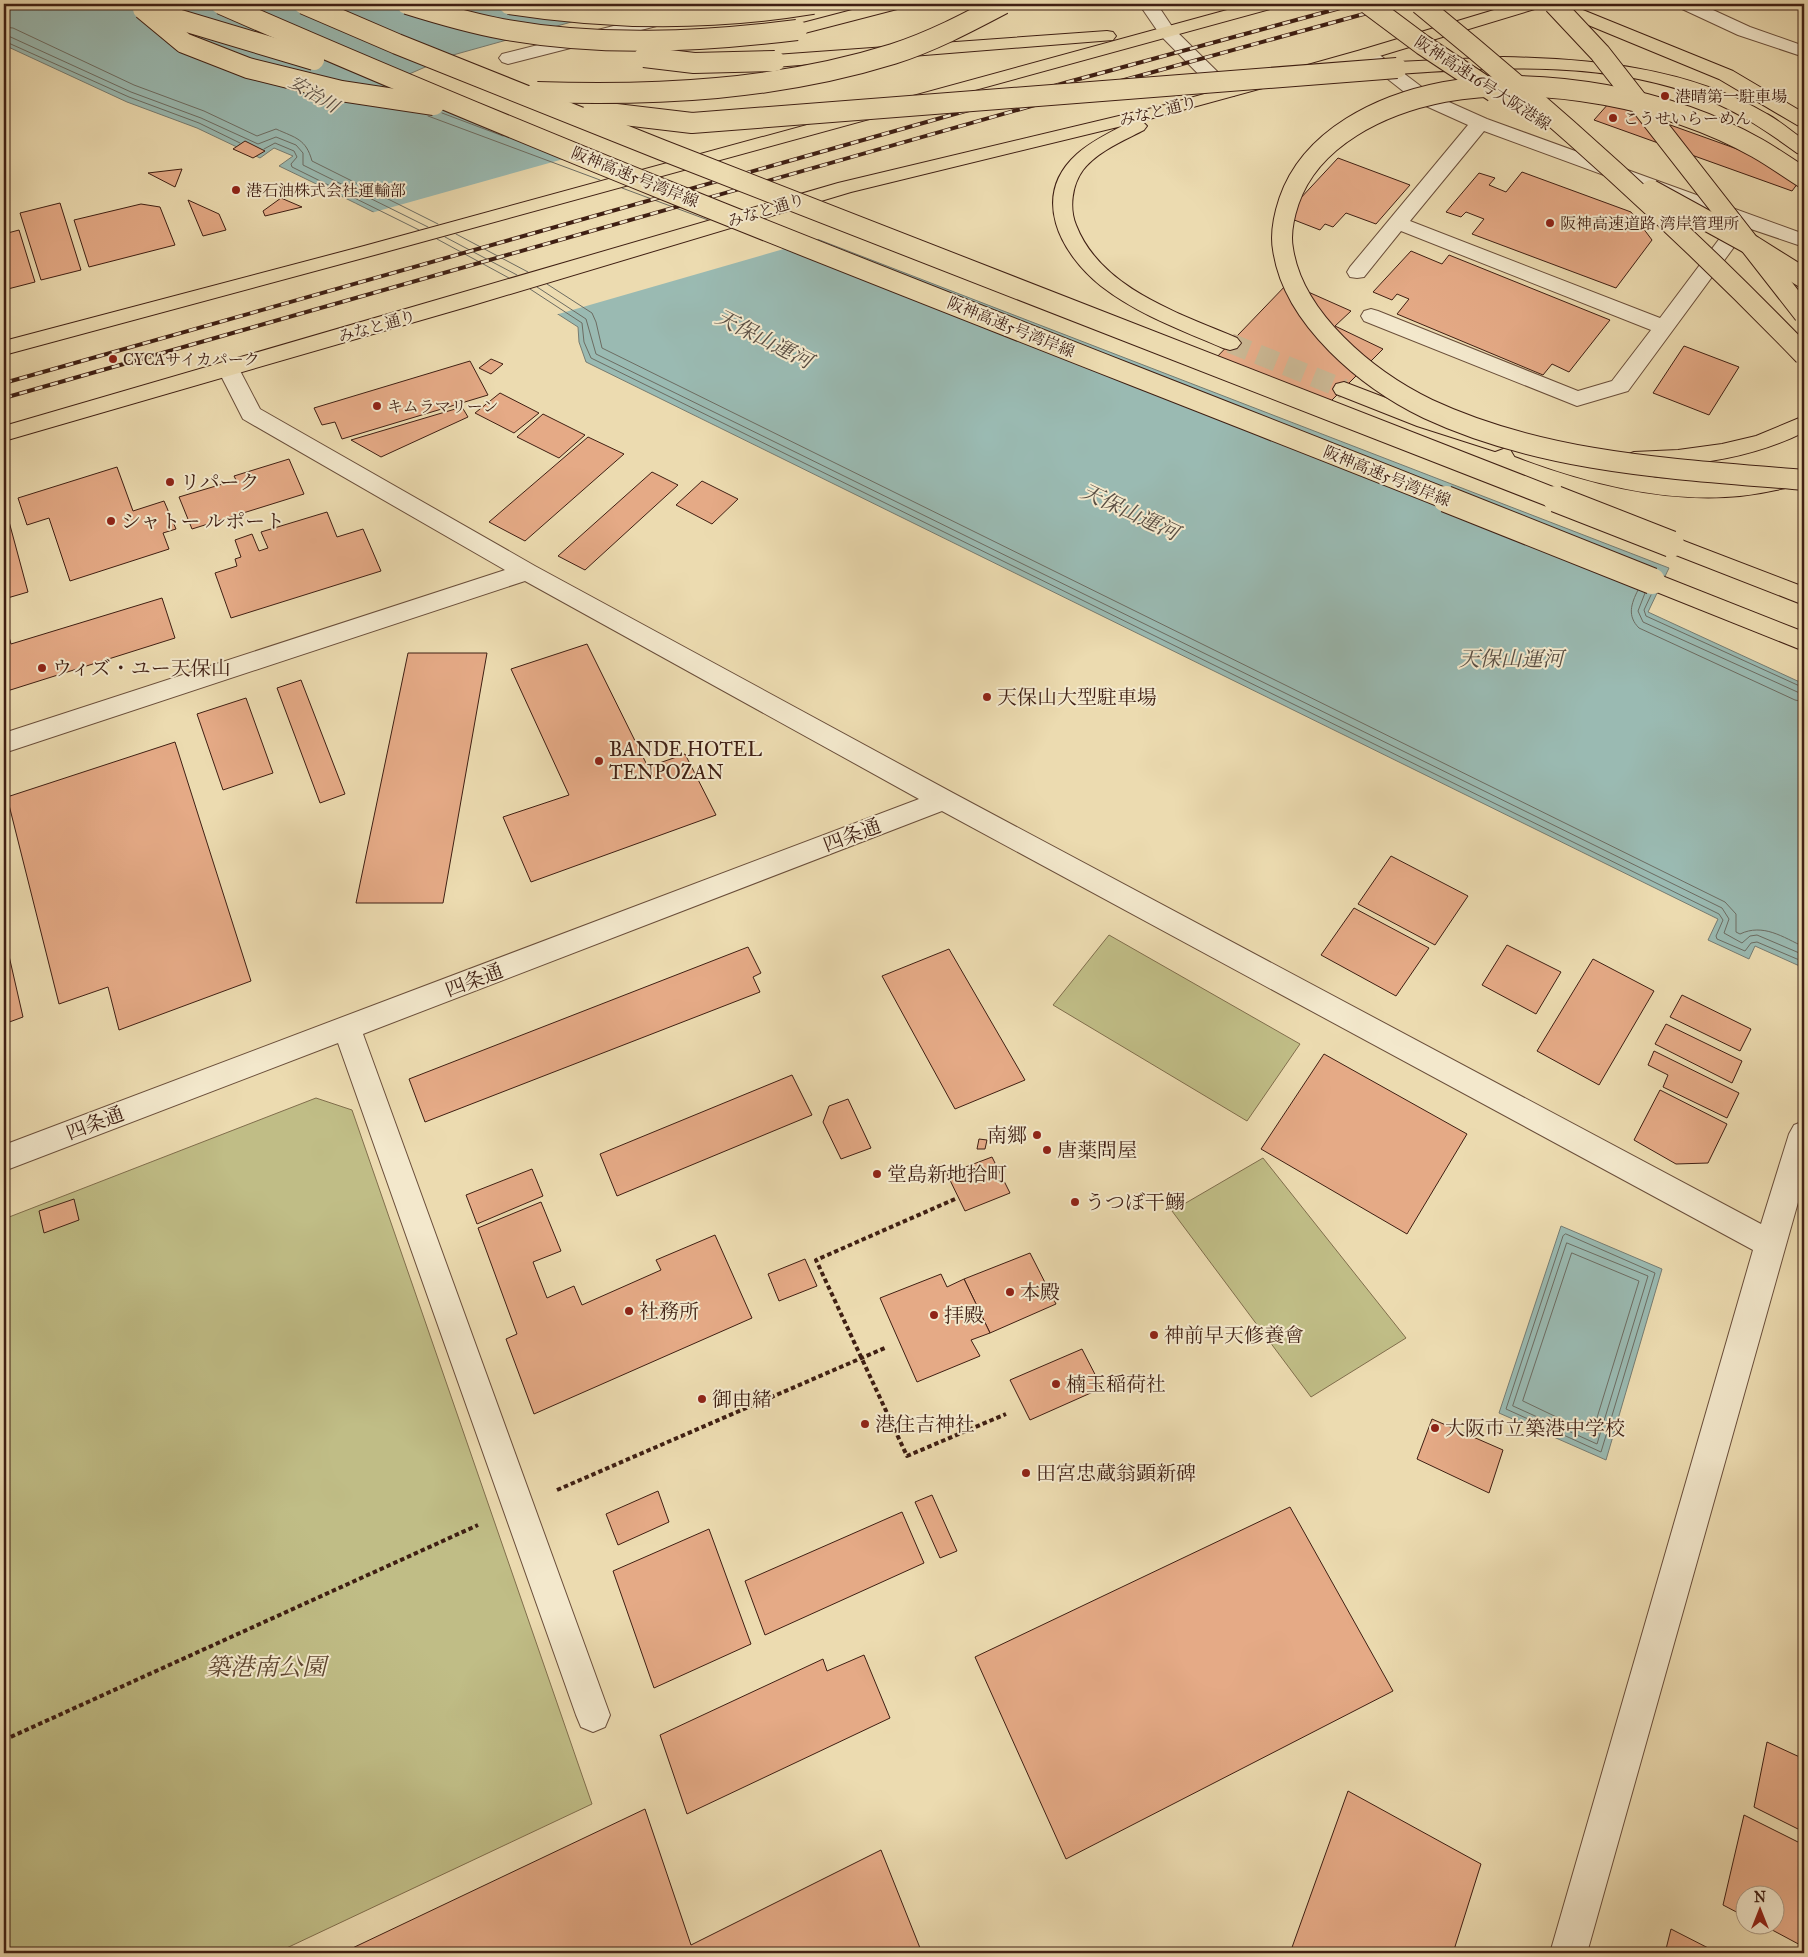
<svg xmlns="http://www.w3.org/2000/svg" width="1808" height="1957" font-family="'IM FELL Great Primer','Noto Serif JP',serif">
<rect width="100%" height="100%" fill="#ecdbb0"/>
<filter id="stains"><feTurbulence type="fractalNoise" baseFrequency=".004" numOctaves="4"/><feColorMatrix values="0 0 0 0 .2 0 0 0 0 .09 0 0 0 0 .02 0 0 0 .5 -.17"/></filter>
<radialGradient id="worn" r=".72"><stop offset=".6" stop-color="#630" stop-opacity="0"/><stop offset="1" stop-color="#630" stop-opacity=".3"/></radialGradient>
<g fill="#c0bd86" stroke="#806e4c">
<polygon points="1109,935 1300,1044 1247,1121 1053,1005"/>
<polygon points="316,1098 352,1110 592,1804 276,1953 4,1953 4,1219"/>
<polygon points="1263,1158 1406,1338 1311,1397 1172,1211"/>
</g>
<g fill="#9abab2" stroke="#767c72">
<path d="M4 4H636L453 55 393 81 580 153 817 239 1669 568 1648 612 1804 684V968L1755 946 1749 959 1708 940 1718 919 586 362 579 342 578 327C483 265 381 215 279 166L293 156 274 148 260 158 197 128 127 102 4 45Z"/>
<polygon points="1561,1226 1662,1269 1606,1460 1499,1413"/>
</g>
<polygon fill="#ecdbb0" points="585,153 822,238 555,315 519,292 371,213"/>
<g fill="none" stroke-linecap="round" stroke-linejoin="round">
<g stroke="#6c6c62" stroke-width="1">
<path d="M4 27 13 28 134 85 204 111 257 136 276 129C296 138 306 139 312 161L438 224"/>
<polyline points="4,34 131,92 201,118 258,144 276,137 296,145 303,153 303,165 428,227"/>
<polyline points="4,41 129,97 199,123 240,143"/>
<polyline points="442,113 503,136"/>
<polyline points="428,116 600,180"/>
<polyline points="264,149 275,143 294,151 297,157 291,164 292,167 419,230"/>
<polyline points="622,188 708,220"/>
<polyline points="456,234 528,272"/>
<polyline points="445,237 517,275"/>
<polyline points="437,239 509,278"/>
<path d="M547 284 592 313 596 322 602 348 1725 902 1736 914V932L1740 934C1763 923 1783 937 1804 947"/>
<polyline points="537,287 586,319 596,354 1722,908 1729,919 1724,933 1742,943 1750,936 1757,935 1804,955"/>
<polyline points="530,289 582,323 584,342 591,358 1719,914 1723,920 1716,936 1717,939 1745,951 1751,943 1757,942 1804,962"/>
<path d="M1638 590C1631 604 1627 616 1639 628L1795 700 1804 702"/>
<polyline points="1645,593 1638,611 1643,622 1804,695"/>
<polyline points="1651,595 1644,610 1646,616 1804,688"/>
<polygon points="1566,1234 1655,1273 1601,1452 1506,1409 1563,1236"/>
<polygon points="1567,1243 1648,1276 1597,1444 1513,1406"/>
<polygon points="1572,1253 1639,1281 1592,1434 1523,1401"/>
</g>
</g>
<g fill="#e5aa86" stroke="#3f1f13">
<polygon points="1609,103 1804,173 1804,175 1792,191 1594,120"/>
<polygon points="245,141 265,151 253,158 233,149"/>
<polygon points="1338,158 1410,185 1376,224 1346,213 1333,227 1325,224 1320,230 1284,216"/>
<polygon points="182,169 175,187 148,173"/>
<polygon points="1522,172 1631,212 1652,240 1616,288 1472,234 1484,219 1466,212 1461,217 1446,212 1479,173 1495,178 1489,185 1506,192"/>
<polygon points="281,198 302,207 265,216 263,211"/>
<polygon points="188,200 219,214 226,230 203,236"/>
<polygon points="60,203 81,270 41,280 20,213"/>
<polygon points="141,204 160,207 175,245 89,267 74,220"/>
<polygon points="19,230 35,282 4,290 4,234"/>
<polygon points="1411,251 1442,264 1449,255 1610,320 1569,372 1552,364 1543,375 1397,314 1409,299 1397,294 1392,300 1373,292"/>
<polygon points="1288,283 1351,311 1335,326 1383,349 1324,408 1214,360"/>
<polygon points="1684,346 1739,367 1709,415 1653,393"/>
<polygon points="491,359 503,364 491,374 479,368"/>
<polygon points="470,361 488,395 342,439 335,422 322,425 314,408"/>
<polygon points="500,393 539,413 514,433 475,413"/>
<polygon points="462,407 468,417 381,457 351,440"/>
<polygon points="543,414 585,435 559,458 517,437"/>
<polygon points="588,437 624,454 525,541 489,522"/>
<polygon points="289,459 304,494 192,529 179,497 236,480 234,476"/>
<polygon points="117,467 133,511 164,501 176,529 163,533 169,549 70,581 49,518 27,525 18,498"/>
<polygon points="652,472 678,485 585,570 558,556"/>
<polygon points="702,481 738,499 712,524 676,505"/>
<polygon points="4,503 28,592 4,599"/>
<polygon points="327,512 337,537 363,529 381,571 231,618 215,573 237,566 235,559 241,557 235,540 252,534 259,551 268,548 261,532"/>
<polygon points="162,598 175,638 4,692 4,631 7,630 11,644"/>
<polygon points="587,644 648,767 685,754 716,815 531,882 503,817 569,795 511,669"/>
<polygon points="408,653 487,653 443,903 356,903"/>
<polygon points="301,680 345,794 320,803 277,688"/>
<polygon points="246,698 273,773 223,790 197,714"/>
<polygon points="175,742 251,981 119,1030 108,987 59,1004 7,797"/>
<polygon points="1391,856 1468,896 1435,945 1358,904"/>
<polygon points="1354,908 1429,948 1396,996 1321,955"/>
<polygon points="4,934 23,1017 4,1024"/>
<polygon points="1507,945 1561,972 1536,1014 1482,985"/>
<polygon points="748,947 761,973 753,977 760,992 425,1122 409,1079"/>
<polygon points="949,949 1025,1080 955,1109 882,976"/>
<polygon points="1593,959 1654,991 1599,1085 1537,1051"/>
<polygon points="1682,995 1751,1029 1740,1051 1670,1017"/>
<polygon points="1666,1024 1742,1061 1732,1083 1655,1044"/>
<polygon points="1654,1051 1739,1093 1727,1118 1663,1087 1668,1075 1648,1065"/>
<polygon points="1324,1054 1467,1134 1407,1234 1261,1149"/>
<polygon points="792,1075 812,1115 617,1196 600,1154"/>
<polygon points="1660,1090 1727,1124 1708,1163 1676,1164 1634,1140"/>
<polygon points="848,1099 871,1148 841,1159 823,1122 829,1106"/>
<polygon points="979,1139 987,1140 985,1149 977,1149"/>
<polygon points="992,1157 1010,1193 965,1211 947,1174"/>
<polygon points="532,1169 543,1196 477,1224 466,1195"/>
<polygon points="74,1199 79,1220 44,1233 39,1211"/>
<polygon points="541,1202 561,1251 533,1262 547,1298 574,1286 582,1305 661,1270 656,1260 715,1235 752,1318 534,1414 506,1339 517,1334 478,1228"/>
<polygon points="1030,1253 1056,1304 990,1333 964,1279"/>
<polygon points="805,1259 817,1286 779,1301 768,1274"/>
<polygon points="941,1274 947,1287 964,1279 990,1333 971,1340 980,1356 917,1382 880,1298"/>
<polygon points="1082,1349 1102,1388 1030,1420 1010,1380"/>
<polygon points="1432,1419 1503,1450 1489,1493 1417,1459"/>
<polygon points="658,1491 669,1522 618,1545 606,1514"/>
<polygon points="932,1495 957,1551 940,1558 915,1502"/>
<polygon points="1290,1507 1393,1691 1066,1859 975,1657"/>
<polygon points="902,1512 924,1563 765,1635 745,1581"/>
<polygon points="709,1529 751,1644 654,1688 613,1571"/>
<polygon points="864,1655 890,1718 687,1814 660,1735 823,1659 827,1671"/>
<polygon points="1767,1742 1804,1759 1804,1832 1754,1807"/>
<polygon points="1348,1791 1481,1864 1453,1953 1290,1953"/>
<polygon points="645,1809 691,1945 881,1850 922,1953 342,1953"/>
<polygon points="1744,1815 1804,1845 1804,1947 1761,1924 1776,1924 1776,1894 1746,1894 1746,1917 1723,1905"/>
<polygon points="1671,1929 1718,1953 1665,1953"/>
</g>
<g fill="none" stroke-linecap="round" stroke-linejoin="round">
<polyline stroke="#c9b591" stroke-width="20" stroke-dasharray="20 10" stroke-linecap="butt" points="1230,343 1344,389"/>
<defs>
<g id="minor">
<polygon points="701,4 730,4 727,8 508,64 502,62 499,58 502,54"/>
<polygon points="1139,4 1157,4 1173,28 1234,88 1236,92 1234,96 1220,96 1161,36"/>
<polygon points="1677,4 1700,4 1750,27 1804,46 1804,57 1738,35 1680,8"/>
<path d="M1367 49 1373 50 1431 94 1487 119 1804 234V247L1748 228 1628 391 1577 406 1364 321 1361 316 1364 311 1371 309 1378 311 1578 391 1612 381 1651 330 1401 231 1364 277 1357 278 1350 277 1347 272 1350 267 1468 125 1417 102 1361 58 1358 54 1361 50ZM1484 131 1732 222 1660 318 1410 221Z"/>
<polygon points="228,361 236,363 260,409 535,566 953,793 1761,1224 1789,1134 1794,1125 1804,1121 1804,1181 1587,1953 1550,1953 1753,1250 942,811 363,1034 610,1715 605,1727 593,1732 581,1727 576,1715 338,1043 4,1171 4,1145 919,799 525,581 4,753 4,733 505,570 243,419 217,368 220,363"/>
</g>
<g id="highway">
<polygon points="875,4 904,4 901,8 797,35 791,34 788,30 791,26"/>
<polygon points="1249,4 1277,4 1274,8 378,254 4,355 4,341 364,246"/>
<path d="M1514 4H1541L1538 8 1373 58 1142 121 1147 126 1144 130C1123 141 1098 151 1083 170 1072 185 1069 208 1076 225 1101 289 1179 313 1237 338L1241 343 1237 348 1230 350 1223 348C1181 330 1137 314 1101 286 1060 253 1030 196 1077 154 1090 142 1107 134 1122 126L851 192 470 306 4 441V426L838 183 1165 105 1361 50Z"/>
<polygon points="1544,4 1568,4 1733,71 1804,113 1804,127 1797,125 1719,79 1547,8"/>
<polygon points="1107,31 1113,32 1116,36 1113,40 775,67 768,65 766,61 768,57 775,55"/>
<path d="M1503 57C1593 59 1687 67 1767 114 1780 121 1792 132 1804 140V155L1797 153C1768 132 1739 112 1706 99 1609 60 1499 67 1397 74L1390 72 1388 68 1390 64 1397 62Z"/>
<polygon points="1344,382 1433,416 1503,438 1506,443 1503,448 1495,451 1417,426 1336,394 1333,389 1336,384"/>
<path d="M1804 416V432C1761 454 1713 463 1665 466 1652 467 1639 469 1626 465L1623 460 1626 455 1634 452 1678 450 1722 444 1756 436Z"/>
<path d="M1523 443 1587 464 1658 478 1729 481 1763 477 1795 470 1803 472 1804 481C1798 487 1784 488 1776 490 1690 510 1596 487 1515 456L1512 451 1515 446Z"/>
<polygon points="1671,536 1804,587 1804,605 1663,550 1659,544 1663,538"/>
<polygon points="1652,572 1804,632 1804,651 1644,587 1640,581 1644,575"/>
</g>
</defs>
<use href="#minor" stroke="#6a4e3a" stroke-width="2"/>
<use href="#highway" stroke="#3f1f13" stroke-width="2"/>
<g stroke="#3f1f13" stroke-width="4" stroke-dasharray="4.5 3" stroke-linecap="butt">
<polyline points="955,1199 816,1260 907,1456 1006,1414"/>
<polyline points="557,1490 887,1347"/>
<polyline points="4,1740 478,1525"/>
</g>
<use href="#minor" fill="#f3e8cc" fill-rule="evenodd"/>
<use href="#highway" fill="#ecdbb0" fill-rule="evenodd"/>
<defs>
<g id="rail">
<polyline points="4,383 1068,82 1355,4"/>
<polyline points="4,398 1077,93 1400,4"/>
</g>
</defs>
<use href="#rail" stroke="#3f1f13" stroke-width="4"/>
<use href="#rail" stroke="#f3e8cc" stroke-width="2.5" stroke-dasharray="8" stroke-linecap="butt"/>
<defs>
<g id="highway-bridge-far1">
<path d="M221 4C625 181 1039 337 1449 500"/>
<polyline points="304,4 397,44 662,150 1559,500"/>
<path d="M407 4C439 14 470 23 502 29 600 47 699 42 797 30"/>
<path d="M509 4C611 20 711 21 813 4"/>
<polyline points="1368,4 1423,45 1494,92"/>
<path d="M1420 4C1555 114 1683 230 1804 355"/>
<polyline points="1554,4 1600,53 1804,314"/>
<polyline points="143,9 184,43 248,68 341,91 434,105"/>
<polyline points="157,13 314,60"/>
<polyline points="644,57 694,63 775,61"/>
<path d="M537 92C658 96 777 90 893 54 931 42 967 23 1003 4"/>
<polyline points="591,114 616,114 692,123 1397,68"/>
<path d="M1804 178C1788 168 1773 157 1757 148 1670 99 1543 74 1444 92 1382 104 1311 137 1289 201 1284 216 1280 233 1283 249 1293 319 1368 380 1428 409 1546 464 1677 469 1804 480"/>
<polyline points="1651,190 1753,246 1804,278"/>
</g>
<g id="highway-bridge">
<polyline points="1446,499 1652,581"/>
<polyline points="1556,499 1671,544"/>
</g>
</defs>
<use href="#highway-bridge-far1" stroke="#3f1f13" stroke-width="22" stroke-linecap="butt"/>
<use href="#highway-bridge" stroke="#3f1f13" stroke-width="28" stroke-linecap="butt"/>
<use href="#highway-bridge-far1" stroke="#ecdbb0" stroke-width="20"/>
<use href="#highway-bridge" stroke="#ecdbb0" stroke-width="26"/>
</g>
<g fill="#8f2418" stroke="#f3e8cc" stroke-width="2">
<circle cx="1665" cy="96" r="5"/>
<circle cx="1613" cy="118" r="5"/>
<circle cx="236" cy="190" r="5"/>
<circle cx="1550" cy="223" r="5"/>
<circle cx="113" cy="359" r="5"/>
<circle cx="377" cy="406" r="5"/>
<circle cx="170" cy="482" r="5"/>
<circle cx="111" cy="521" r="5"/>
<circle cx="42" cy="668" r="5"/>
<circle cx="987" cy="697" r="5"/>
<circle cx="599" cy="761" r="5"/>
<circle cx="1037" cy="1135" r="5"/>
<circle cx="1047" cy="1150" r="5"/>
<circle cx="877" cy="1174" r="5"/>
<circle cx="1075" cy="1202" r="5"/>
<circle cx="1010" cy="1292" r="5"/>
<circle cx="629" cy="1311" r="5"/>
<circle cx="934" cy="1315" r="5"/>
<circle cx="1154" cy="1335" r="5"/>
<circle cx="1056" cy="1384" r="5"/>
<circle cx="702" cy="1399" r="5"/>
<circle cx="865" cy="1424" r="5"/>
<circle cx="1435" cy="1428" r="5"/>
<circle cx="1026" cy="1473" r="5"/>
</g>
<g text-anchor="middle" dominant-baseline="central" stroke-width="4" stroke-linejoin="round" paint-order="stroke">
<g font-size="16" fill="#3f1f13" stroke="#f3e8cc">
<text transform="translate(1483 83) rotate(33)">阪神高速16号大阪港線</text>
<text transform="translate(1158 111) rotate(-14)">みなと通り</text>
<text transform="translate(635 177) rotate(22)">阪神高速5号湾岸線</text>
<text transform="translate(766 210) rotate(-17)">みなと通り</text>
<text transform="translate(377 326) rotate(-16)">みなと通り</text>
<text transform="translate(1011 327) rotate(22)">阪神高速5号湾岸線</text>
<text transform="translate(1387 476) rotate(22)">阪神高速5号湾岸線</text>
</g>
<g font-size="16" fill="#3f1f13" stroke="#f3e8cc" text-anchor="start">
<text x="1675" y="96">港晴第一駐車場</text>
<text x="1623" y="118">こうせいらーめん</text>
<text x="246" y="190">港石油株式会社運輸部</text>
<text x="1560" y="223">阪神高速道路 湾岸管理所</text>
<text x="123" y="359">CYCAサイカパーク</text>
<text x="387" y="406">キムラマリーン</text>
</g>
<g font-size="18" font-style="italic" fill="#5a4e43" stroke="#f3e8cc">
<text transform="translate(314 94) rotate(31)">安治川</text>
</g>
<g font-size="20" fill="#3f1f13" stroke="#f3e8cc" text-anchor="start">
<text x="180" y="482">リパーク</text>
<text x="121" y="521">シャトー ルポート</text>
<text x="52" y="668">ウィズ・ユー天保山</text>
<text x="997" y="697">天保山大型駐車場</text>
<text x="609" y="749">BANDE HOTEL<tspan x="609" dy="23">TENPOZAN</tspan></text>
<text x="1027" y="1135" text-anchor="end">南郷</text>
<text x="1057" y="1150">唐薬問屋</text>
<text x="887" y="1174">堂島新地拾町</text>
<text x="1085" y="1202">うつぼ干鰯</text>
<text x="1020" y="1292">本殿</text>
<text x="639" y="1311">社務所</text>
<text x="944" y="1315">拝殿</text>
<text x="1164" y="1335">神前早天修養會</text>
<text x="1066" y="1384">楠玉稲荷社</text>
<text x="712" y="1399">御由緒</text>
<text x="875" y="1424">港住吉神社</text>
<text x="1445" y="1428">大阪市立築港中学校</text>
<text x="1036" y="1473">田宮忠蔵翁顕新碑</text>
</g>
<g font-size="20" fill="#3f1f13" stroke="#f3e8cc">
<text transform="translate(852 835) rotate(-21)">四条通</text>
<text transform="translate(474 980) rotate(-21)">四条通</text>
<text transform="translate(95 1123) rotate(-21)">四条通</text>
</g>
<g font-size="21" font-style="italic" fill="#5a4e43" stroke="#f3e8cc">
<text transform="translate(764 339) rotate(27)">天保山運河</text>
<text transform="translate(1130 512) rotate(25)">天保山運河</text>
<text x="1511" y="659">天保山運河</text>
</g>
<g font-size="24" font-style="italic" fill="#5f4630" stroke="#f3e8cc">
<text x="266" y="1667">築港南公園</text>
</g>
</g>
<rect width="1808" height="1957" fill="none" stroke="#ecdbb0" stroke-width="20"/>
<rect x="5" y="5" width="1798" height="1947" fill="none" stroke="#3f1f13" stroke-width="2.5"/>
<rect x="10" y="10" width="1788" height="1937" fill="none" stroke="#3f1f13"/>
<g transform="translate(1760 1910)"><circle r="24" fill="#f3e8cc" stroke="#ab9882"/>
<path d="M0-4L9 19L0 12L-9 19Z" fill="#8f2418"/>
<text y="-8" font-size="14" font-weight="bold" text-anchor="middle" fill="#3f1f13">N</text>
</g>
<rect width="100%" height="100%" filter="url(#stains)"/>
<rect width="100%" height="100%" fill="url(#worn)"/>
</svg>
